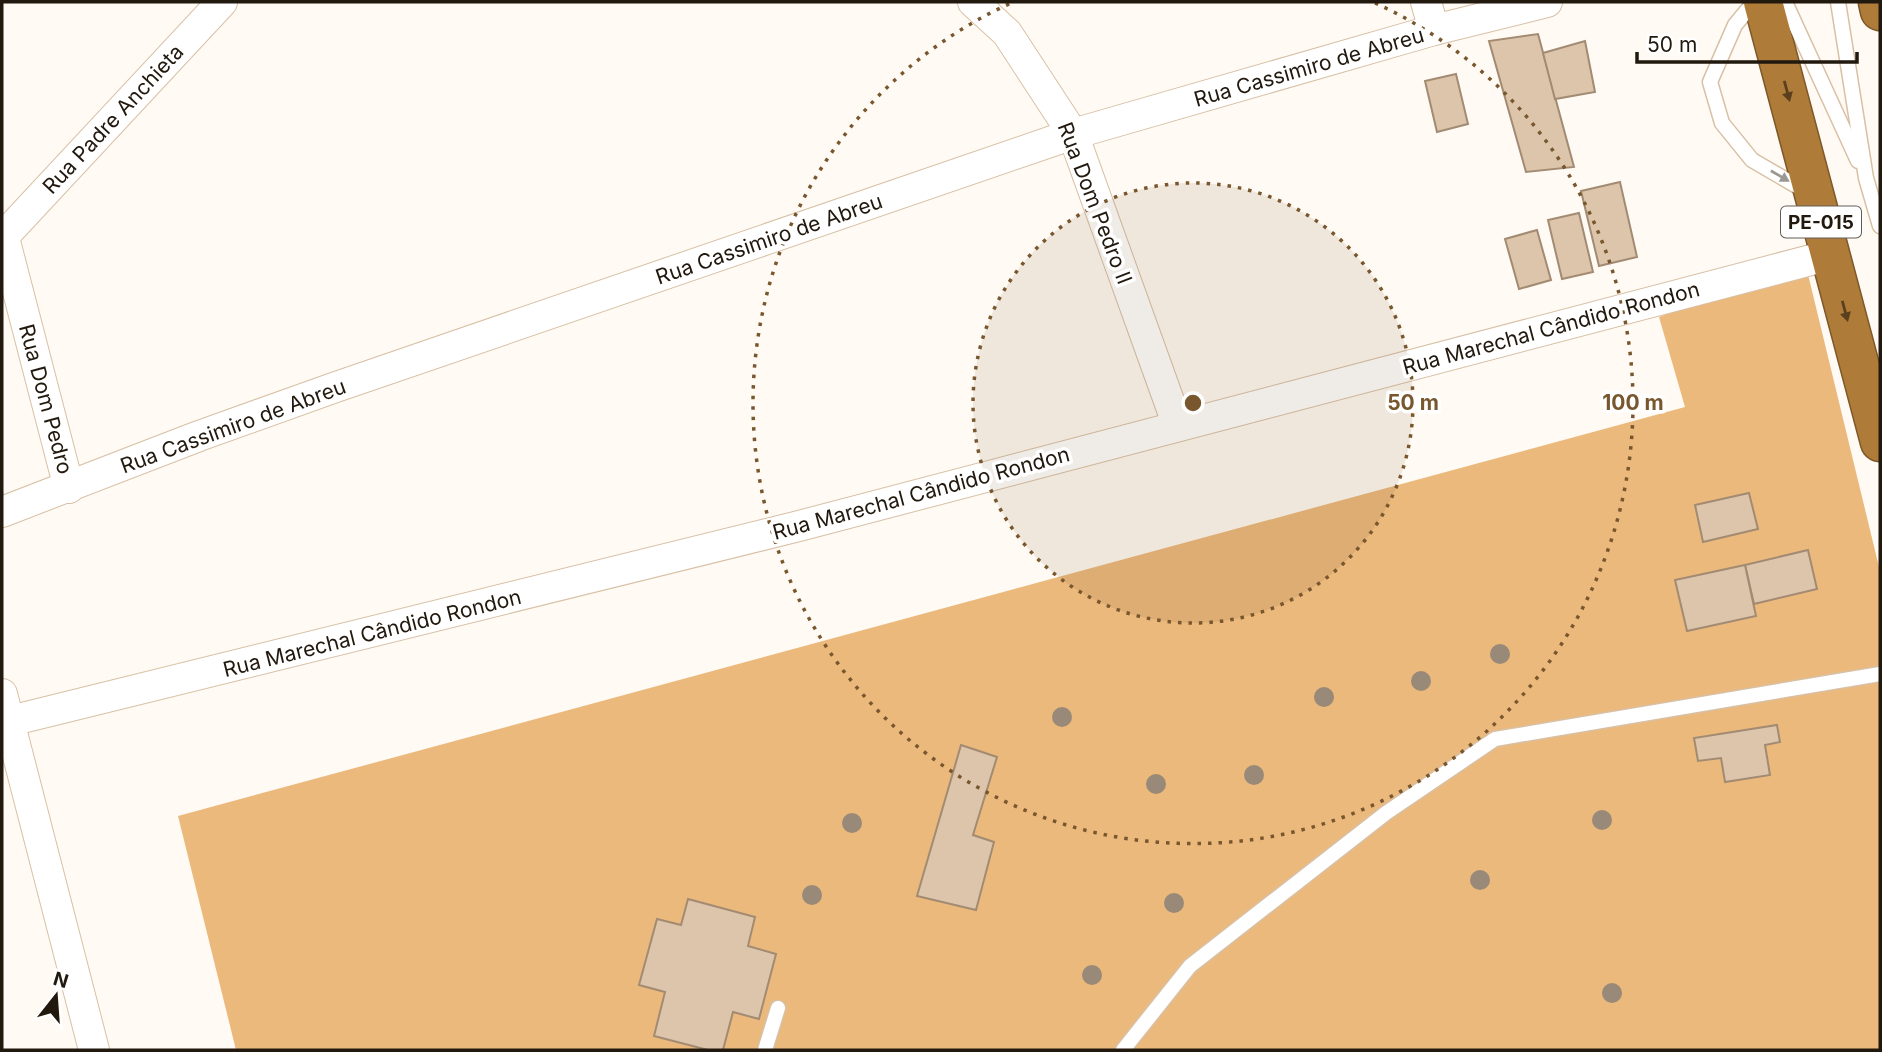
<svg xmlns="http://www.w3.org/2000/svg" width="1882" height="1052" font-family="Inter,sans-serif">
<rect width="100%" height="100%" fill="#fffaf4"/>
<polygon fill="#ecb97d" points="1805,262 1880,571 1880,1050 236,1050 178,816 1685,407 1659,317"/>
<g fill="#ddc5ab" stroke="#a28b72" stroke-width="2">
<polygon points="1538,34 1574,167 1526,172 1489,41"/>
<polygon points="1585,41 1595,92 1555,99 1543,53"/>
<polygon points="1456,74 1468,124 1437,132 1425,81"/>
<polygon points="1620,182 1637,257 1599,266 1581,191"/>
<polygon points="1579,213 1593,272 1562,279 1548,220"/>
<polygon points="1537,230 1551,280 1519,289 1505,239"/>
<polygon points="1749,493 1758,529 1703,542 1695,505"/>
<polygon points="1808,550 1817,589 1754,604 1745,565"/>
<polygon points="1745,565 1756,616 1687,631 1675,580"/>
<polygon points="1777,725 1780,742 1765,745 1770,775 1725,782 1721,758 1698,761 1694,738"/>
<polygon points="961,745 997,757 973,835 994,842 976,910 917,896"/>
<polygon points="688,899 755,917 748,946 776,954 759,1019 733,1012 723,1050 708,1050 654,1036 665,992 639,985 657,919 681,925"/>
</g>
<g fill="none" stroke-linecap="round" stroke-linejoin="round">
<defs>
<g id="lane">
<polyline points="1754,2 1735,25 1710,82 1722,123 1752,160 1807,192"/>
<polyline points="1785,2 1858,161"/>
<polyline points="1838,2 1866,178 1880,226"/>
<polyline points="765,1050 778,1008"/>
<polyline points="1123,1050 1190,966 1386,813 1495,739 1880,674"/>
</g>
<g id="street">
<polyline points="973,2 1007,33 1073,134 1178,426"/>
<polyline points="1426,2 1434,30"/>
<polyline points="2,230 69,488"/>
<polyline points="4,236 222,2"/>
<polyline points="2,512 199,436 336,387 1073,134 1434,30 1547,2"/>
<polyline points="2,694 94,1050"/>
<polyline points="10,721 799,526 1830,255"/>
</g>
<g id="highway">
<polyline points="1763,2 1880,442"/>
<polyline points="1878,2 1880,11"/>
</g>
</defs>
<use href="#lane" stroke="#d8c0a5" stroke-width="17"/>
<use href="#street" stroke="#d8c0a5" stroke-width="32"/>
<use href="#highway" stroke="#7d5829" stroke-width="41"/>
<use href="#lane" stroke="#fff" stroke-width="14"/>
<use href="#street" stroke="#fff" stroke-width="30"/>
<use href="#highway" stroke="#af7b38" stroke-width="38"/>
</g>
<g fill="#988978">
<circle cx="1500" cy="654" r="10"/>
<circle cx="1421" cy="681" r="10"/>
<circle cx="1324" cy="697" r="10"/>
<circle cx="1062" cy="717" r="10"/>
<circle cx="1254" cy="775" r="10"/>
<circle cx="1156" cy="784" r="10"/>
<circle cx="1602" cy="820" r="10"/>
<circle cx="852" cy="823" r="10"/>
<circle cx="1480" cy="880" r="10"/>
<circle cx="812" cy="895" r="10"/>
<circle cx="1174" cy="903" r="10"/>
<circle cx="1092" cy="975" r="10"/>
<circle cx="1612" cy="993" r="10"/>
</g>
<defs><path id="oneway-solid" d="M-6-.8H1V-3.2L6.5 0L1 3.2V.8H-6Z" transform="scale(1.75)"/></defs>
<g fill="#5a401f">
<use href="#oneway-solid" transform="translate(1787 91) rotate(75)"/>
<use href="#oneway-solid" transform="translate(1845 311) rotate(75)"/>
</g>
<use fill="#9b9793" href="#oneway-solid" transform="translate(1780 176) rotate(30)"/>
<circle cx="1193" cy="403" r="220" fill="#79572e" fill-opacity=".12"/>
<g fill="none" stroke="#79572e" stroke-width="3.5" stroke-dasharray="3.5 7">
<circle cx="1193" cy="403" r="220"/>
<path d="M1375 3A440 440 0 1 1 1011 3"/>
</g>
<g text-anchor="middle" dominant-baseline="central" stroke-width="7" stroke-linejoin="round" paint-order="stroke">
<rect fill="#fff" stroke="#645d56" stroke-width="2" x="1781" y="206.5" width="80" height="31" rx="5"/>
<g font-size="19" font-weight="bold" fill="#21180e">
<text x="1821" y="222">PE-015</text>
</g>
<g font-size="21" fill="#21180e" stroke="#fff">
<text transform="translate(1309 67) rotate(-16)">Rua Cassimiro de Abreu</text>
<text transform="translate(113 119) rotate(-47)">Rua Padre Anchieta</text>
<text transform="translate(1095 203) rotate(69)">Rua Dom Pedro II</text>
<text transform="translate(769 239) rotate(-19)">Rua Cassimiro de Abreu</text>
<text transform="translate(1551 328) rotate(-15)">Rua Marechal Cândido Rondon</text>
<text transform="translate(46 399) rotate(75)">Rua Dom Pedro</text>
<text transform="translate(233 426) rotate(-20)">Rua Cassimiro de Abreu</text>
<text transform="translate(921 493) rotate(-15)">Rua Marechal Cândido Rondon</text>
<text transform="translate(372 633) rotate(-14)">Rua Marechal Cândido Rondon</text>
</g>
</g>
<circle cx="1193" cy="403" r="10" fill="#79572e" stroke="#fff" stroke-width="3.5"/>
<g font-size="21" text-anchor="middle" font-weight="bold" fill="#79572e" stroke="#fff" stroke-width="7" stroke-linejoin="round" paint-order="stroke">
<text x="1413" y="410">50 m</text>
<text x="1633" y="410">100 m</text>
</g>
<rect width="1882" height="1052" fill="none" stroke="#21180e" stroke-width="7"/>
<g transform="translate(56 996) rotate(17)" stroke="#ffffff" stroke-width="5" paint-order="stroke">
<path d="M0-5L12 26L0 18L-12 26Z" fill="#21180e"/>
<text y="-10" font-size="19" font-weight="bold" text-anchor="middle" fill="#21180e">N</text>
</g>
<path d="M1637 52v10h220v-10" fill="none" stroke="#21180e" stroke-width="3.5"/>
<text x="1647" y="52" font-size="21" fill="#21180e" stroke="#ffffff" stroke-width="5" paint-order="stroke">50 m</text>
</svg>
